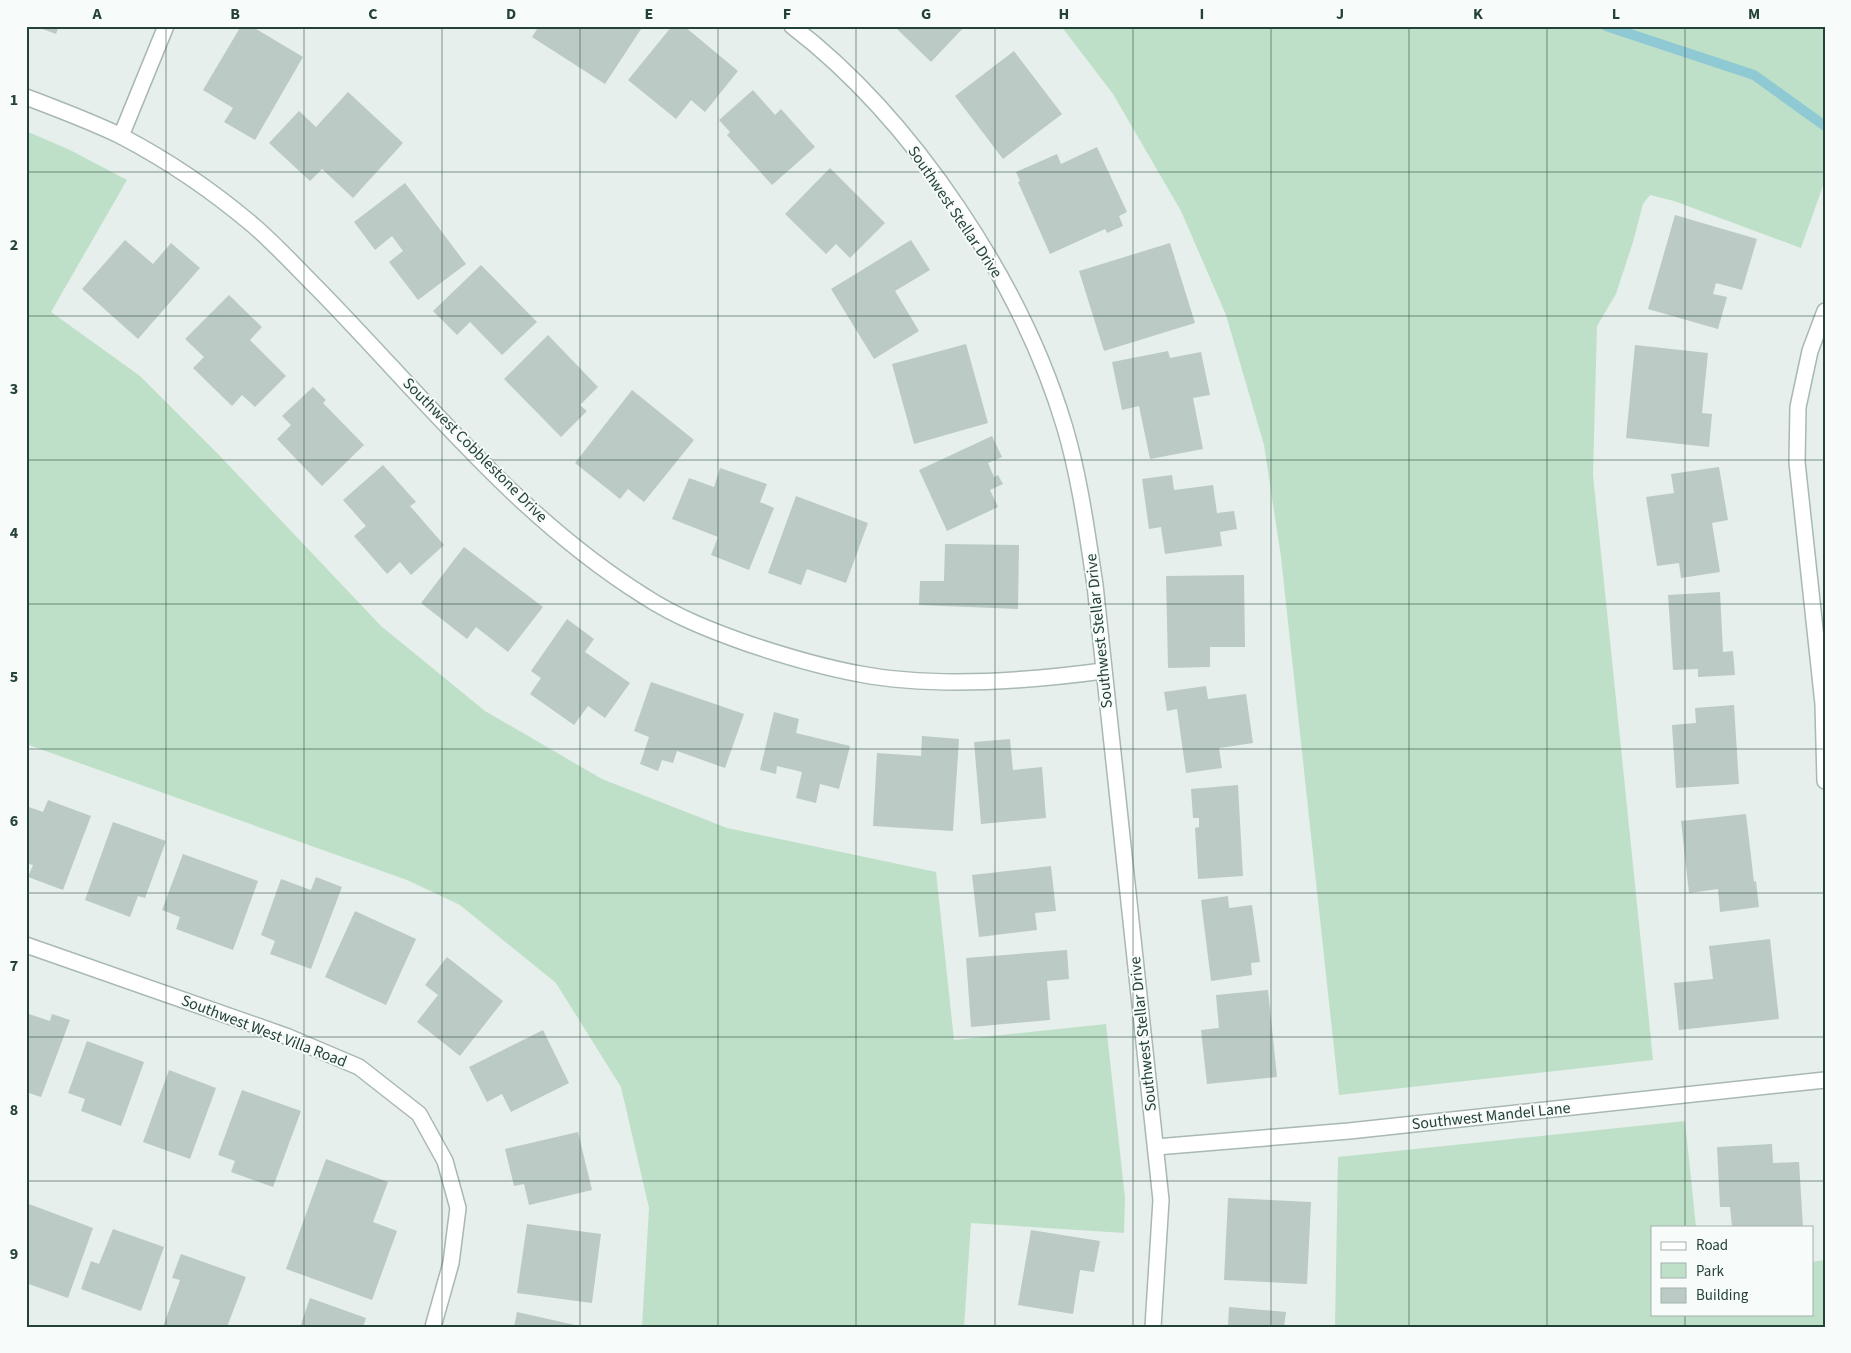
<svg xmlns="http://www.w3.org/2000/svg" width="1851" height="1353" font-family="'Source Sans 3',sans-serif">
<rect width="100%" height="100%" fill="#e6efeb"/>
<g fill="#bfe0c8">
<polygon points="1061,26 1825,26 1825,180 1801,248 1674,201 1650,195 1643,204 1633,242 1616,294 1597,326 1593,475 1653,1060 1339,1095 1281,557 1264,445 1226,315 1181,211 1113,94"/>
<polygon points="26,131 70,150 127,180 51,312 140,376 219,455 381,626 485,711 602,779 727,828 936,872 954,1040 1106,1024 1125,1198 1124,1233 971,1223 964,1327 642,1327 649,1208 621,1087 556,983 460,905 407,880 26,744"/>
<polygon points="1685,1121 1696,1227 1652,1227 1652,1314 1812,1314 1812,1262 1825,1260 1825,1327 1335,1327 1338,1157"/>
</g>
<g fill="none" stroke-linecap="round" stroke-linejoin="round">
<polyline stroke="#8ec9d4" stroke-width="10" points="1606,26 1754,75 1825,126"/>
</g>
<g fill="#bbcac4">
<polygon points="34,26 59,26 56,34"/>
<polygon points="241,26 251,26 303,57 255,140 224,122 233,108 203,90"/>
<polygon points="539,26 643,26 605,84 532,37"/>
<polygon points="672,26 684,26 738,71 705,112 691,100 676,119 628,80"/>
<polygon points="894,26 965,26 931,62"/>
<polygon points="1014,51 1062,114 1003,159 955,96"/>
<polygon points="753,90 775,115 781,109 815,147 772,185 727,135 730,132 719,120"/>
<polygon points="348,92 403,143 353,198 322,169 310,181 269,143 299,111 316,127"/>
<polygon points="1097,147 1127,212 1119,216 1123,226 1107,233 1105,229 1050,254 1018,182 1020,181 1016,172 1057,154 1061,164"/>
<polygon points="830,168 885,223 850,258 836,244 826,254 785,214"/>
<polygon points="405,183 466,264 418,300 389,262 403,251 392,236 375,250 354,222"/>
<polygon points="1675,215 1757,239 1742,290 1716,283 1713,294 1727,297 1718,329 1648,309"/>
<polygon points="125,240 153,264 171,243 200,268 138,339 82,289"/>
<polygon points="911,240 930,270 895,291 919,331 874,359 831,289"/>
<polygon points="1170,243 1195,323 1104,351 1079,271"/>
<polygon points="481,265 537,322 502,355 470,322 457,335 433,311"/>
<polygon points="229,295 262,327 250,340 286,376 255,407 242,395 232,406 193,368 204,357 185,339"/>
<polygon points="548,335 598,387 580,405 587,411 561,437 504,379"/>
<polygon points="966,344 988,423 914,444 892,364"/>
<polygon points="1635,345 1708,353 1702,413 1712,414 1709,447 1626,438"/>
<polygon points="1168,351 1170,358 1201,352 1210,395 1193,398 1203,449 1150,459 1139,406 1122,410 1112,362"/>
<polygon points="313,387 326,400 323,403 364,445 322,486 277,439 291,425 282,416"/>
<polygon points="632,390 694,440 644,502 628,489 620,499 575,463"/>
<polygon points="992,436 1002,457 988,463 994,477 998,475 1003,484 990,490 998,507 947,531 919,470"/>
<polygon points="383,465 416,502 410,506 444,545 411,575 400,562 387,574 354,536 366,526 343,500"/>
<polygon points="1719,467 1728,520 1712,523 1720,572 1681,578 1679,563 1657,566 1646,497 1674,493 1671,474"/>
<polygon points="720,468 767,484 760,502 774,508 749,570 711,555 718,537 672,519 689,478 714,487"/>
<polygon points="1172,475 1174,490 1213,485 1217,513 1234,511 1237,529 1220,532 1222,546 1165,554 1161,527 1149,529 1142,479"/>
<polygon points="796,496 868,523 846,583 807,569 801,585 768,573"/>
<polygon points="945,544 1019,545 1018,609 919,605 920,581 944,581"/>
<polygon points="464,547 543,607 508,652 476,627 467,639 421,603"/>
<polygon points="1244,575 1245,647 1210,647 1210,667 1168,668 1166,576"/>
<polygon points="1720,592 1723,652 1733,651 1735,675 1698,677 1698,669 1673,670 1668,595"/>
<polygon points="567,619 594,639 585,652 630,683 605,718 588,706 574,725 530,694 541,678 531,671"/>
<polygon points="651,682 744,714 725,768 677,751 673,763 662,760 658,771 640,764 649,737 634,731"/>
<polygon points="1206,686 1208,699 1246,694 1253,743 1219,748 1222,768 1186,773 1177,709 1167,711 1164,692"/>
<polygon points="1734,705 1739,784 1676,788 1672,725 1696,723 1695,708"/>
<polygon points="774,712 799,719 796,733 850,746 839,789 820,784 816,803 796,798 802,772 777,766 776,774 760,770"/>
<polygon points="922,736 959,739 953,831 873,826 877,753 921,756"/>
<polygon points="1010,739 1013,770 1042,767 1046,818 981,824 974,742"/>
<polygon points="1238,785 1243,876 1198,879 1195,828 1199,827 1199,818 1193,818 1191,789"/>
<polygon points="48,800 91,816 63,890 28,877 33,865 26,863 26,806 43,812"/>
<polygon points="1746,814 1754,882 1756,881 1759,907 1720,912 1718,889 1689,893 1681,821"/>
<polygon points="113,822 166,841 145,898 138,896 130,917 85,900"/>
<polygon points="183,854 258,881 233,950 176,929 180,917 162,910"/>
<polygon points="1051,866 1056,911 1035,913 1037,930 979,937 972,875"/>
<polygon points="316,877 342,887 311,969 270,954 275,941 261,935 281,879 311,890"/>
<polygon points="1228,896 1229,908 1252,905 1260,962 1251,963 1252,975 1211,981 1201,900"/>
<polygon points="355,911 416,939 386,1005 325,977"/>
<polygon points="1770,939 1779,1019 1679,1030 1674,983 1713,979 1709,946"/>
<polygon points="1067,950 1069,979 1047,981 1050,1020 971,1027 966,958"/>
<polygon points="447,957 503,1001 460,1056 417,1022 438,995 425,985"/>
<polygon points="1268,990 1277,1077 1207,1084 1201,1030 1219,1028 1216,995"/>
<polygon points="26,1013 50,1021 52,1014 70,1020 41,1097 26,1092"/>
<polygon points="543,1030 569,1083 511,1112 502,1094 487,1102 469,1067"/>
<polygon points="87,1041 144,1062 121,1126 81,1111 85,1099 68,1093"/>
<polygon points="169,1070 216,1088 190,1159 143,1142"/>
<polygon points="242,1090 301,1111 273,1187 231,1172 235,1161 218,1155"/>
<polygon points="578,1132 592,1190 529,1205 524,1184 514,1186 505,1149"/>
<polygon points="1772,1144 1773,1163 1799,1162 1803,1227 1732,1227 1730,1207 1720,1207 1717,1147"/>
<polygon points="326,1159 388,1182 373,1222 397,1231 372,1300 286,1269"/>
<polygon points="1228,1198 1311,1202 1307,1284 1224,1280"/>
<polygon points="29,1204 93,1228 68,1298 26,1283 26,1211"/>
<polygon points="527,1224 601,1234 592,1303 517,1293"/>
<polygon points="113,1229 164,1247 141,1311 81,1289 91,1261 99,1264"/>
<polygon points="1031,1230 1100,1241 1094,1272 1080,1270 1073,1314 1018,1305"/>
<polygon points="181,1254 246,1277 227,1327 163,1327 180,1280 172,1278"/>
<polygon points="310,1298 366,1318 363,1327 300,1327"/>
<polygon points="1229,1307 1286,1312 1284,1327 1228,1327"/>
<polygon points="517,1312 575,1325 574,1327 514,1327"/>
</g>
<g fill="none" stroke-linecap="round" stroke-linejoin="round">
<defs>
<g id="street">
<path d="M792 26C913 119 1022 283 1065 428 1080 479 1087 533 1095 585L1151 1107 1161 1200 1153 1327"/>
<path d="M26 97C58 109 90 121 121 136 167 160 214 192 254 226 276 245 297 268 318 289 422 395 516 516 644 596 676 617 712 631 749 644 785 656 822 667 860 674 934 688 1028 681 1103 671"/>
<polyline points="121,136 166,26"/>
<polyline points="1825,311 1810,351 1798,407 1797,462 1823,704 1825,781"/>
<polyline points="26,945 286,1036 359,1067 419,1114 445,1161 458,1208 451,1263 433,1327"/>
<polyline points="1156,1147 1349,1131 1825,1080"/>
</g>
</defs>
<use href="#street" stroke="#a8b8b2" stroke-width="18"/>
<use href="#street" stroke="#fff" stroke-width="15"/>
</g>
<path fill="none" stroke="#24423a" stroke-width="1" stroke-opacity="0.55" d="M166 26V1327M304 26V1327M442 26V1327M580 26V1327M718 26V1327M856 26V1327M995 26V1327M1133 26V1327M1271 26V1327M1409 26V1327M1547 26V1327M1685 26V1227M26 172H1825M26 316H1825M26 460H1825M26 604H1825M26 749H1825M26 893H1825M26 1037H1825M26 1181H1825M1685 1314V1327"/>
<g text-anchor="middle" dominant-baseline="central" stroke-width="4" stroke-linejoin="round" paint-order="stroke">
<g font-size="16" fill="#24423a" stroke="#f7fbf9">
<text transform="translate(955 212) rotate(56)">Southwest Stellar Drive</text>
<text transform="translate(475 450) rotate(45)">Southwest Cobblestone Drive</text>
<text transform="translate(1099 631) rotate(-96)">Southwest Stellar Drive</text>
<text transform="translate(264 1031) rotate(21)">Southwest West Villa Road</text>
<text transform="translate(1143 1034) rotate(-96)">Southwest Stellar Drive</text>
<text transform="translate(1491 1116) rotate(-6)">Southwest Mandel Lane</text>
</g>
</g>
<rect width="1851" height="1353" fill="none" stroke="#f7fbf9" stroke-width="55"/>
<rect x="1651" y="1226" width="162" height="90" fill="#f7fbf9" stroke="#a3b1ad"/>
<rect x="1661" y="1242" width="25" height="8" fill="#ffffff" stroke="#a3b1ad"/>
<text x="1696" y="1250" font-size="15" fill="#24423a">Road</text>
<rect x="1661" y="1263" width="25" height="15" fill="#bfe0c8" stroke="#a3b1ad"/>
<text x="1696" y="1276" font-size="15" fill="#24423a">Park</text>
<rect x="1661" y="1288" width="25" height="15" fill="#bbcac4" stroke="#a3b1ad"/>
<text x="1696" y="1300" font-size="15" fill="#24423a">Building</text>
<rect x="28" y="28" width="1796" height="1298" fill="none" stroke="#24423a" stroke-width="2"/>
<g font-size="16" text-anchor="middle" font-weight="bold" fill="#24423a">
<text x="97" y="19">A</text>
<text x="235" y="19">B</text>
<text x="373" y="19">C</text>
<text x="511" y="19">D</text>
<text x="649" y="19">E</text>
<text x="787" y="19">F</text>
<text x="926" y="19">G</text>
<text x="1064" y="19">H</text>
<text x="1202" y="19">I</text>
<text x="1340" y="19">J</text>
<text x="1478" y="19">K</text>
<text x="1616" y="19">L</text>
<text x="1754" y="19">M</text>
<text x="14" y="105">1</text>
<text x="14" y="250">2</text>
<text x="14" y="394">3</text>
<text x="14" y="538">4</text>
<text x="14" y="682">5</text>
<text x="14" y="826">6</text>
<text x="14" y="971">7</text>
<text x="14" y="1115">8</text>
<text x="14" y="1259">9</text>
</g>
</svg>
